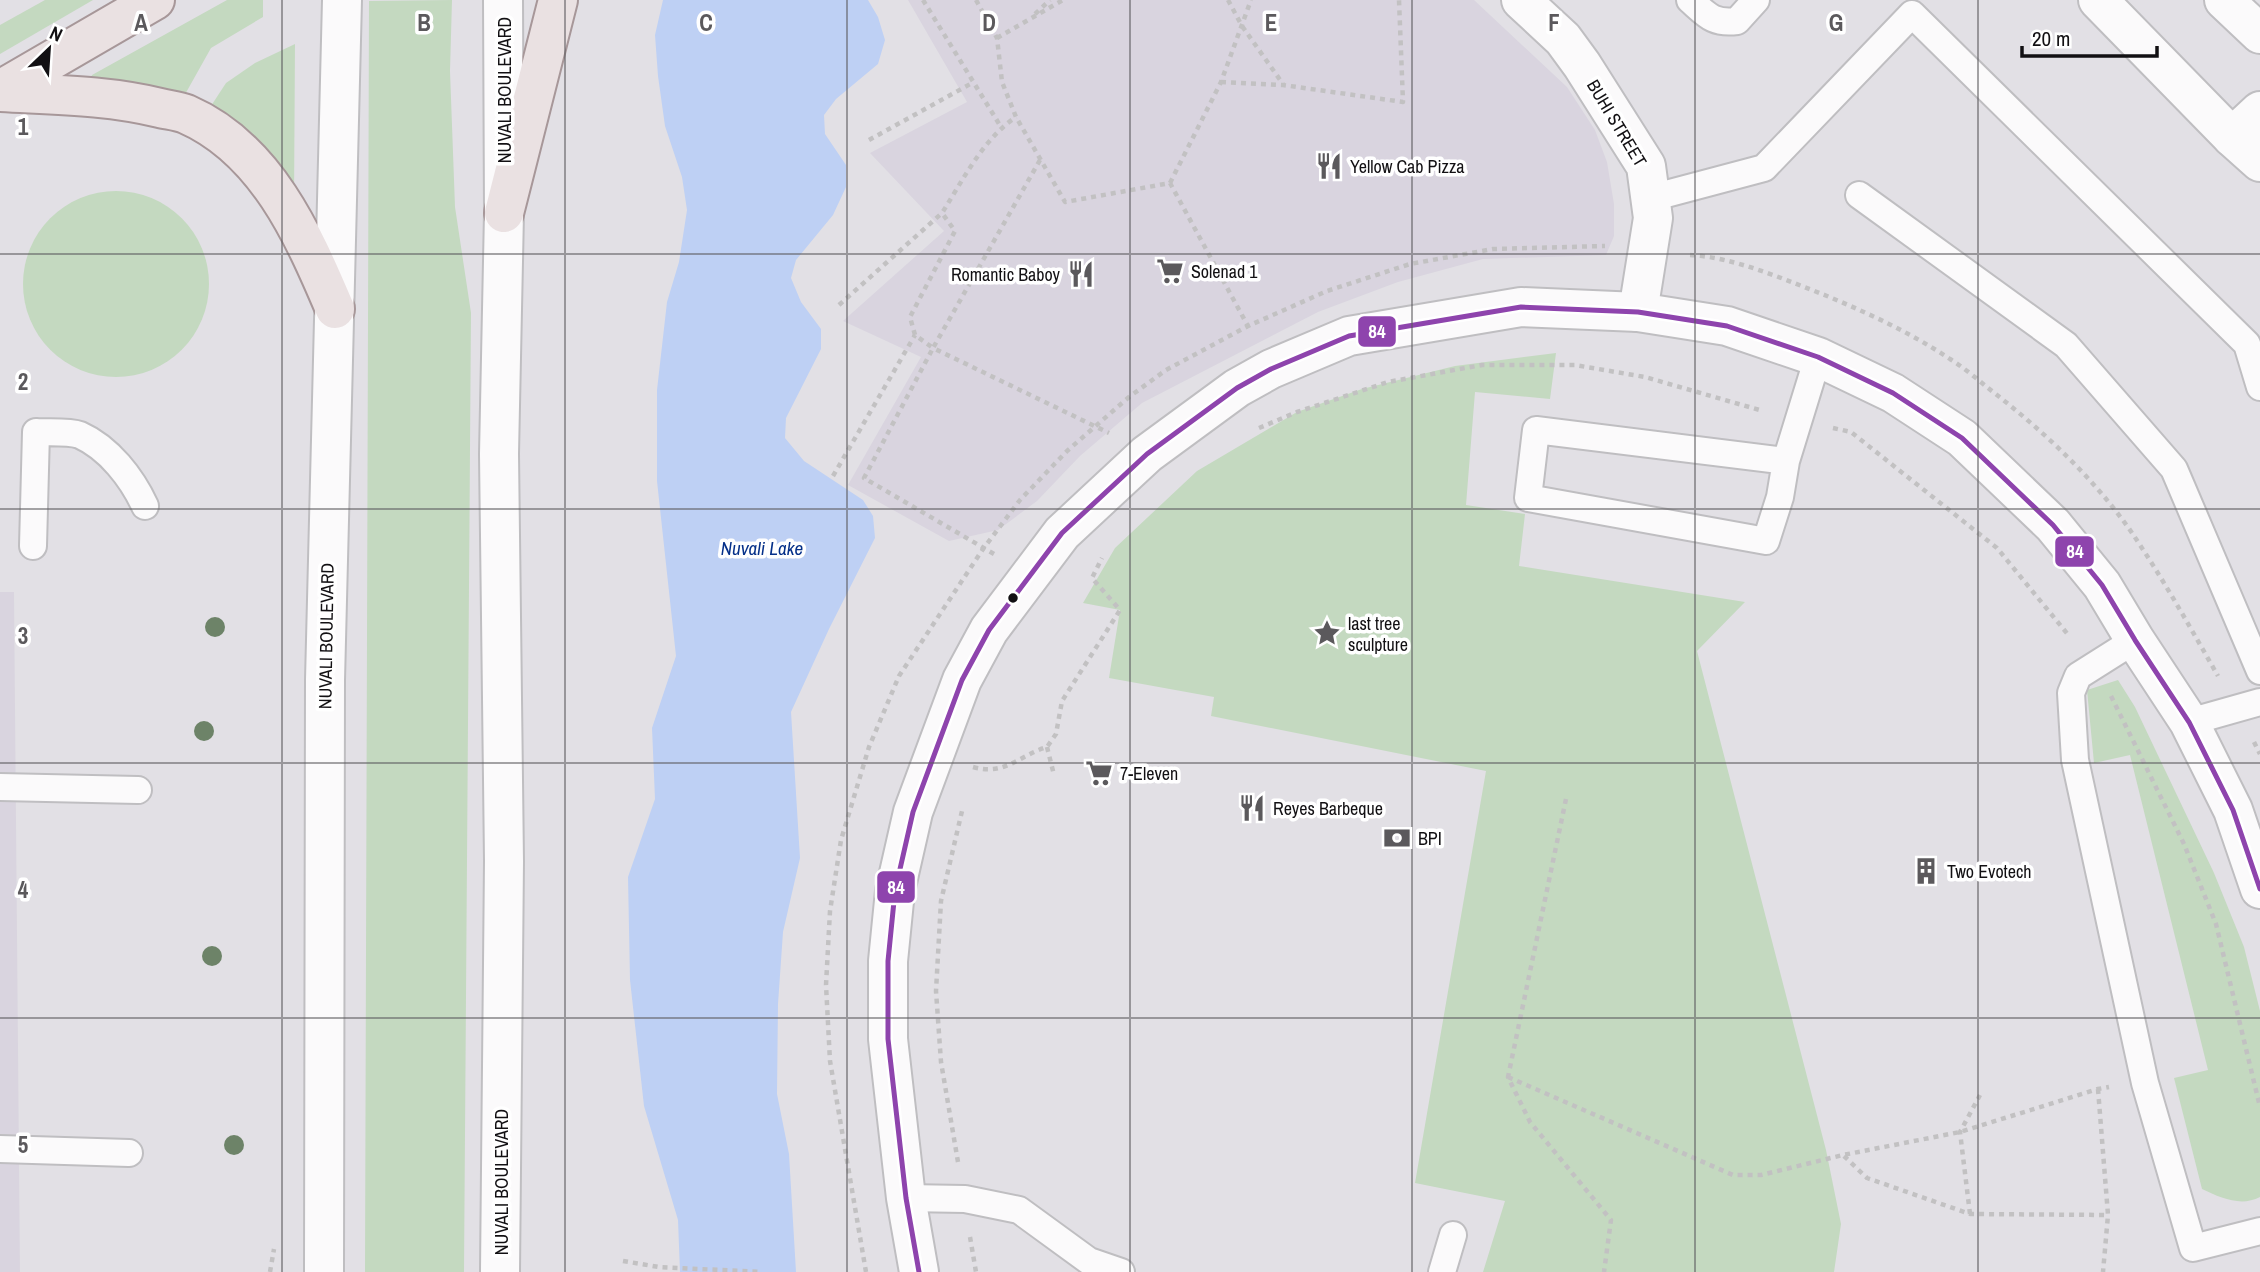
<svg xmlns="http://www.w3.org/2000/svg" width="2260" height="1272" font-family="'Archivo Narrow',sans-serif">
<rect width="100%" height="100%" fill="#e2e0e5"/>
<g fill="#d9d4df">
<polygon points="908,0 1474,0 1567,87 1595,130 1607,162 1614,204 1614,236 1606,255 1483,259 1398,282 1318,312 1142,403 1080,456 1037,501 998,530 949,541 848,485 921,357 843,321 944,231 870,153 967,102"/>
<polygon points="0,592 14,592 20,1272 0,1272"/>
</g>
<g fill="#c4d9c0">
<polygon points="45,0 93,0 0,54 0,25"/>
<polygon points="227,0 263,0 263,17 211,48 183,98 88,84 92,75"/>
<polygon points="452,0 450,71 455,207 471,313 464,1272 365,1272 369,1"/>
<polygon points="295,44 294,202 209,109 226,83 255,63"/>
<circle cx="116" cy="284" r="93"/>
<polygon points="1556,353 1550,399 1475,392 1466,505 1525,514 1519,566 1745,602 1697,651 1826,1150 1841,1224 1834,1272 1483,1272 1505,1201 1415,1183 1486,771 1211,716 1214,697 1109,678 1120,610 1083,603 1115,548 1197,471 1297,412 1362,389 1455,366"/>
<path d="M2118 680 2135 707 2214 873 2244 947 2260 1011V1197C2241 1207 2221 1198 2202 1189L2174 1078 2208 1070 2130 755 2094 763 2087 690Z"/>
</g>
<polygon fill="#bed0f4" points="663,0 868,0 878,17 885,40 878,64 836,99 824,115 825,134 846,165 846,187 833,215 796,260 791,278 801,302 821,329 821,349 786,418 785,438 804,461 863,500 873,516 875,538 829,629 791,712 800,858 783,932 778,1004 777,1094 789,1154 796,1272 680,1272 678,1220 644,1106 630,980 628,877 655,799 652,728 676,656 657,481 657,390 667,302 679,262 687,210 682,177 665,126 658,76 655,35"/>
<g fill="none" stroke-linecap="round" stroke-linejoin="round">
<defs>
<g id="service">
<path d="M1690 0C1707 15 1713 24 1737 21L1756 0"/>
<polyline points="1859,195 2066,345 2174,469 2260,671"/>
<polyline points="1651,198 1764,168 1912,14 2247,344 2260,387"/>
<polyline points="1786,461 1536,430 1528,498 1766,541 1780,497 1786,461 1818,357"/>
<path d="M33 546 36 432C49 433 68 431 80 435 109 448 132 478 145 506"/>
<polyline points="2135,640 2078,676 2071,693 2075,760 2145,1083 2193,1248 2260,1231"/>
<polyline points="2189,722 2260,702"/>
<polyline points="0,787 138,790"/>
<polyline points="0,1149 129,1153"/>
<polyline points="906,1198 965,1199 1019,1210 1089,1261 1121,1272"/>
<polyline points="1442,1272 1453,1235"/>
</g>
<g id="minor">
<polyline points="1521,0 1563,39 1582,65 1646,166 1653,218 1638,312"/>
<polyline points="919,1272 906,1198 888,1039 888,961 895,891 913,812 962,680 989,630 1062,533 1147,454 1237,388 1271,369 1349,336 1521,307 1638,312 1727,326 1818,357 1893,393 1962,438 2053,525 2102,585 2135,640 2189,722 2233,810 2260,889"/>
</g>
<g id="tertiary">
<polyline points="2098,0 2232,137 2260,162"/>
<polyline points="2224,0 2260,34"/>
<polyline points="2232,137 2260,111"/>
</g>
<g id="secondary">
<polyline points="324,1272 325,680 342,0"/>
<polyline points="500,1272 504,861 499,454 504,213 503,0"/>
</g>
<g id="primary">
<polyline points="0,90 155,0"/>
<path d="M0 92C54 95 107 95 160 108 168 110 178 111 186 114 266 149 303 234 335 309"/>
<polyline points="504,213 558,0"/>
</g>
</defs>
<use href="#service" stroke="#bfbec1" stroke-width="30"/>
<use href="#minor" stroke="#bfbec1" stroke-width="42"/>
<use href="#tertiary" stroke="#bfbec1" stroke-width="42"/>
<use href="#secondary" stroke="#bfbec1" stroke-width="42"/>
<use href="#primary" stroke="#a79799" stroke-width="42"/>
<g stroke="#c2c1c2" stroke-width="4.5" stroke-dasharray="5 5" stroke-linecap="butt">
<polyline points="923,0 1001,127"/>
<polyline points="976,0 997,38 1002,82 1016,117 1065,202 1170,183 1249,328"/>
<polyline points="1228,0 1242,26 1283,84"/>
<polyline points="1035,14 1050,0"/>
<polyline points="997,38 1063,0"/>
<polyline points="1221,82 1283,85 1403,102 1399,0"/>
<polyline points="869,140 974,82"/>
<polyline points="1040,160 933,348 1109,433"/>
<polyline points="1170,183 1221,82 1251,0"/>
<path d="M1690 255C1734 257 1786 280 1827 296 1870 314 1911 333 1950 359 1963 367 1976 378 1988 388 2041 429 2091 475 2130 530 2162 577 2190 627 2218 676"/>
<polyline points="839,305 942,213"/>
<polyline points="1259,428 1297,412 1388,382 1482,365 1575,365 1645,377 1763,411"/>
<polyline points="1833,428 1851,432 1997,548 2070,637"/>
<polyline points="833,476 915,335"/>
<path d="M994 554 864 478 933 348 915 335 910 317 955 231 942 213C963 180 983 139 1016 117"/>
<polyline points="2111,696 2184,844 2216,924 2260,1107"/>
<polyline points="2254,742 2260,754"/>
<polyline points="1047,747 1054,775"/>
<path d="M973 767C1005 776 1018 756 1047 747L1056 734 1062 701 1120 610 1092 578 1102 558"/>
<polyline points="1566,799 1508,1077 1530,1122 1611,1220 1604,1272"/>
<polyline points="1508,1077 1733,1175 1761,1175 1843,1155 1960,1132 2098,1089 2109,1087"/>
<polyline points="2098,1089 2108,1215 2103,1272"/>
<polyline points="1844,1156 1867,1178 1970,1214 2108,1215"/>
<polyline points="958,1162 941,1062 936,991 941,901 962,811"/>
<polyline points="1970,1214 1960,1132 1980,1095"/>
<polyline points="970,1237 976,1272"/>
<polyline points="623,1261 659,1267 761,1272"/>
<polyline points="270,1272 274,1249"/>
<polyline points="866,1272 830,1061 826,985 830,911 841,840 869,747 899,676 983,549 1020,500 1067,451 1129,397 1166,370 1248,326 1327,291 1410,264 1493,249 1605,246"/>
</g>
<use href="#service" stroke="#fbfafb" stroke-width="26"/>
<use href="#minor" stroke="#fbfafb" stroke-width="38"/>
<use href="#tertiary" stroke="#fbfafb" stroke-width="38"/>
<use href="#secondary" stroke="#fbfafb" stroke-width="38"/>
<use href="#primary" stroke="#eae1e2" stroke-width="38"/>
<defs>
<polyline id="bus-1" points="919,1272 906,1198 888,1039 888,961 895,891 913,812 962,680 989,630 1062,533 1147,454 1237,388 1271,369 1349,336 1521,307 1638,312 1727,326 1818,357 1893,393 1962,438 2053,525 2102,585 2135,640 2189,722 2233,810 2260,889"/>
</defs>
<use href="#bus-1" stroke="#fff" stroke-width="10"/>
<use href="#bus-1" stroke="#8e44ad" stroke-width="5"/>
</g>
<g fill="#6d8368">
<circle cx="215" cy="627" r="10"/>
<circle cx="204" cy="731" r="10"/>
<circle cx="212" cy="956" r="10"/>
<circle cx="234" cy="1145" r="10"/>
</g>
<path fill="none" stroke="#5b595c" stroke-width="2" stroke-opacity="0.55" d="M282 0V1272M565 0V1272M847 0V1272M1130 0V1272M1412 0V1272M1695 0V1272M1978 0V1272M0 254H2260M0 509H2260M0 763H2260M0 1018H2260"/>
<defs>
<symbol id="restaurant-bare" viewBox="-9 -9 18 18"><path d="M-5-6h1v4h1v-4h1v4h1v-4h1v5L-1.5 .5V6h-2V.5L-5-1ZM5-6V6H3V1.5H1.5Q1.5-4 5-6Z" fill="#5b595c" stroke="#fff" stroke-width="2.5" paint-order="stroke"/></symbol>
<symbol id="supermarket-bare" viewBox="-9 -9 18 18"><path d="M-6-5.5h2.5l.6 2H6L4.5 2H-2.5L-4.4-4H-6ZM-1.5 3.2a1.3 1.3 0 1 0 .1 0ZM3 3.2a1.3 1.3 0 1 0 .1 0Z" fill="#5b595c" stroke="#fff" stroke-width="2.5" paint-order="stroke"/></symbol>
<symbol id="sight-bare" viewBox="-9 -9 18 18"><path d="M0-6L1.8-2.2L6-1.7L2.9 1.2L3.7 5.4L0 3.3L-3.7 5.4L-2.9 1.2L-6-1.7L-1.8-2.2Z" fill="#5b595c" stroke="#fff" stroke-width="2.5" paint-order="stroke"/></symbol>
<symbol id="bank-bare" viewBox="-9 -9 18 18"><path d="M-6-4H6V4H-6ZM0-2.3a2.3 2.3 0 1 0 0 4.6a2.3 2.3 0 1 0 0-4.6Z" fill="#5b595c" stroke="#fff" stroke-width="2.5" paint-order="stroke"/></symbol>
<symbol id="building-bare" viewBox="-9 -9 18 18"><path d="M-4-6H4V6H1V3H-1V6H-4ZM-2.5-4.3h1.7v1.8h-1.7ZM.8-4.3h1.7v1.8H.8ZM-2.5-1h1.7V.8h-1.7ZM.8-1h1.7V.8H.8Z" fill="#5b595c" stroke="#fff" stroke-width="2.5" paint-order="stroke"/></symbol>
</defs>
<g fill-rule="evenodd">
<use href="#restaurant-bare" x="1310" y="147" width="38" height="38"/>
<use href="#supermarket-bare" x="1151" y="252" width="38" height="38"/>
<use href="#restaurant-bare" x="1062" y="255" width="38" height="38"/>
<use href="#sight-bare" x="1308" y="614" width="38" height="38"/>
<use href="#supermarket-bare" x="1080" y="754" width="38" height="38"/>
<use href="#restaurant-bare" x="1233" y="789" width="38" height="38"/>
<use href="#bank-bare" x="1378" y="819" width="38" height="38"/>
<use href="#building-bare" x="1907" y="852" width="38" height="38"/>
</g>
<circle fill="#121013" stroke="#fff" stroke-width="2.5" cx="1013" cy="598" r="6"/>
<g text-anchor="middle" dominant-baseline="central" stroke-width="7" stroke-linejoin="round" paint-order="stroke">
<g font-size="18" fill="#121013" stroke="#fff">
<text transform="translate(504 90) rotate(-90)">NUVALI BOULEVARD</text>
<text transform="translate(1617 123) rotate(59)">BUHI STREET</text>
<text transform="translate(326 636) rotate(-89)">NUVALI BOULEVARD</text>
<text transform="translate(501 1182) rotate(-90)">NUVALI BOULEVARD</text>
</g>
<g font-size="18" fill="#121013" stroke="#fff" text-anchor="start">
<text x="1350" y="166">Yellow Cab Pizza</text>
<text x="1191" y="271">Solenad 1</text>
<text x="1060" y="274" text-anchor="end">Romantic Baboy</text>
<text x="1348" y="623">last tree<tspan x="1348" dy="21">sculpture</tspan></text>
<text x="1120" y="773">7-Eleven</text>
<text x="1273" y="808">Reyes Barbeque</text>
<text x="1418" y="838">BPI</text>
<text x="1947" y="871">Two Evotech</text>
</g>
<g font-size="19" font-style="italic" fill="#053089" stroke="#fff">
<text x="762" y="548">Nuvali Lake</text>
</g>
</g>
<g font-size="23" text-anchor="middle" font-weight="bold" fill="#5b595c" stroke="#fff" stroke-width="7" stroke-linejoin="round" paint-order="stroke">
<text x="141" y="31">A</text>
<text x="424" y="31">B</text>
<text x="706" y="31">C</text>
<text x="989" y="31">D</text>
<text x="1271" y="31">E</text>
<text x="1554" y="31">F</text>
<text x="1836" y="31">G</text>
<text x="23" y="135">1</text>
<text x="23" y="390">2</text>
<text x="23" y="644">3</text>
<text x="23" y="898">4</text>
<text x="23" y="1153">5</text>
</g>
<g stroke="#fff" stroke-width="2.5">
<rect x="1357" y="315" width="40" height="33" rx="7" fill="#8e44ad"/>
<rect x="2054" y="535" width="41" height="33" rx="7" fill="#8e44ad"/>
<rect x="876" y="870" width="40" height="34" rx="7" fill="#8e44ad"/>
</g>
<g font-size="19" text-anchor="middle" font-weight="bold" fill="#fff">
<text x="1377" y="338">84</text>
<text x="2075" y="558">84</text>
<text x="896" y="894">84</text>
</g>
<g transform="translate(49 49) rotate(25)" stroke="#ffffff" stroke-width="5" paint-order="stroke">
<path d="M0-5L12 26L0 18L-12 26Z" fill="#121013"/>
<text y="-10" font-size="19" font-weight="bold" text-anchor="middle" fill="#121013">N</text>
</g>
<path d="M2022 46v10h135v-10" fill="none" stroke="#121013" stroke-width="3.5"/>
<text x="2032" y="46" font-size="21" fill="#121013" stroke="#ffffff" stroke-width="5" paint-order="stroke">20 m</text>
</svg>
